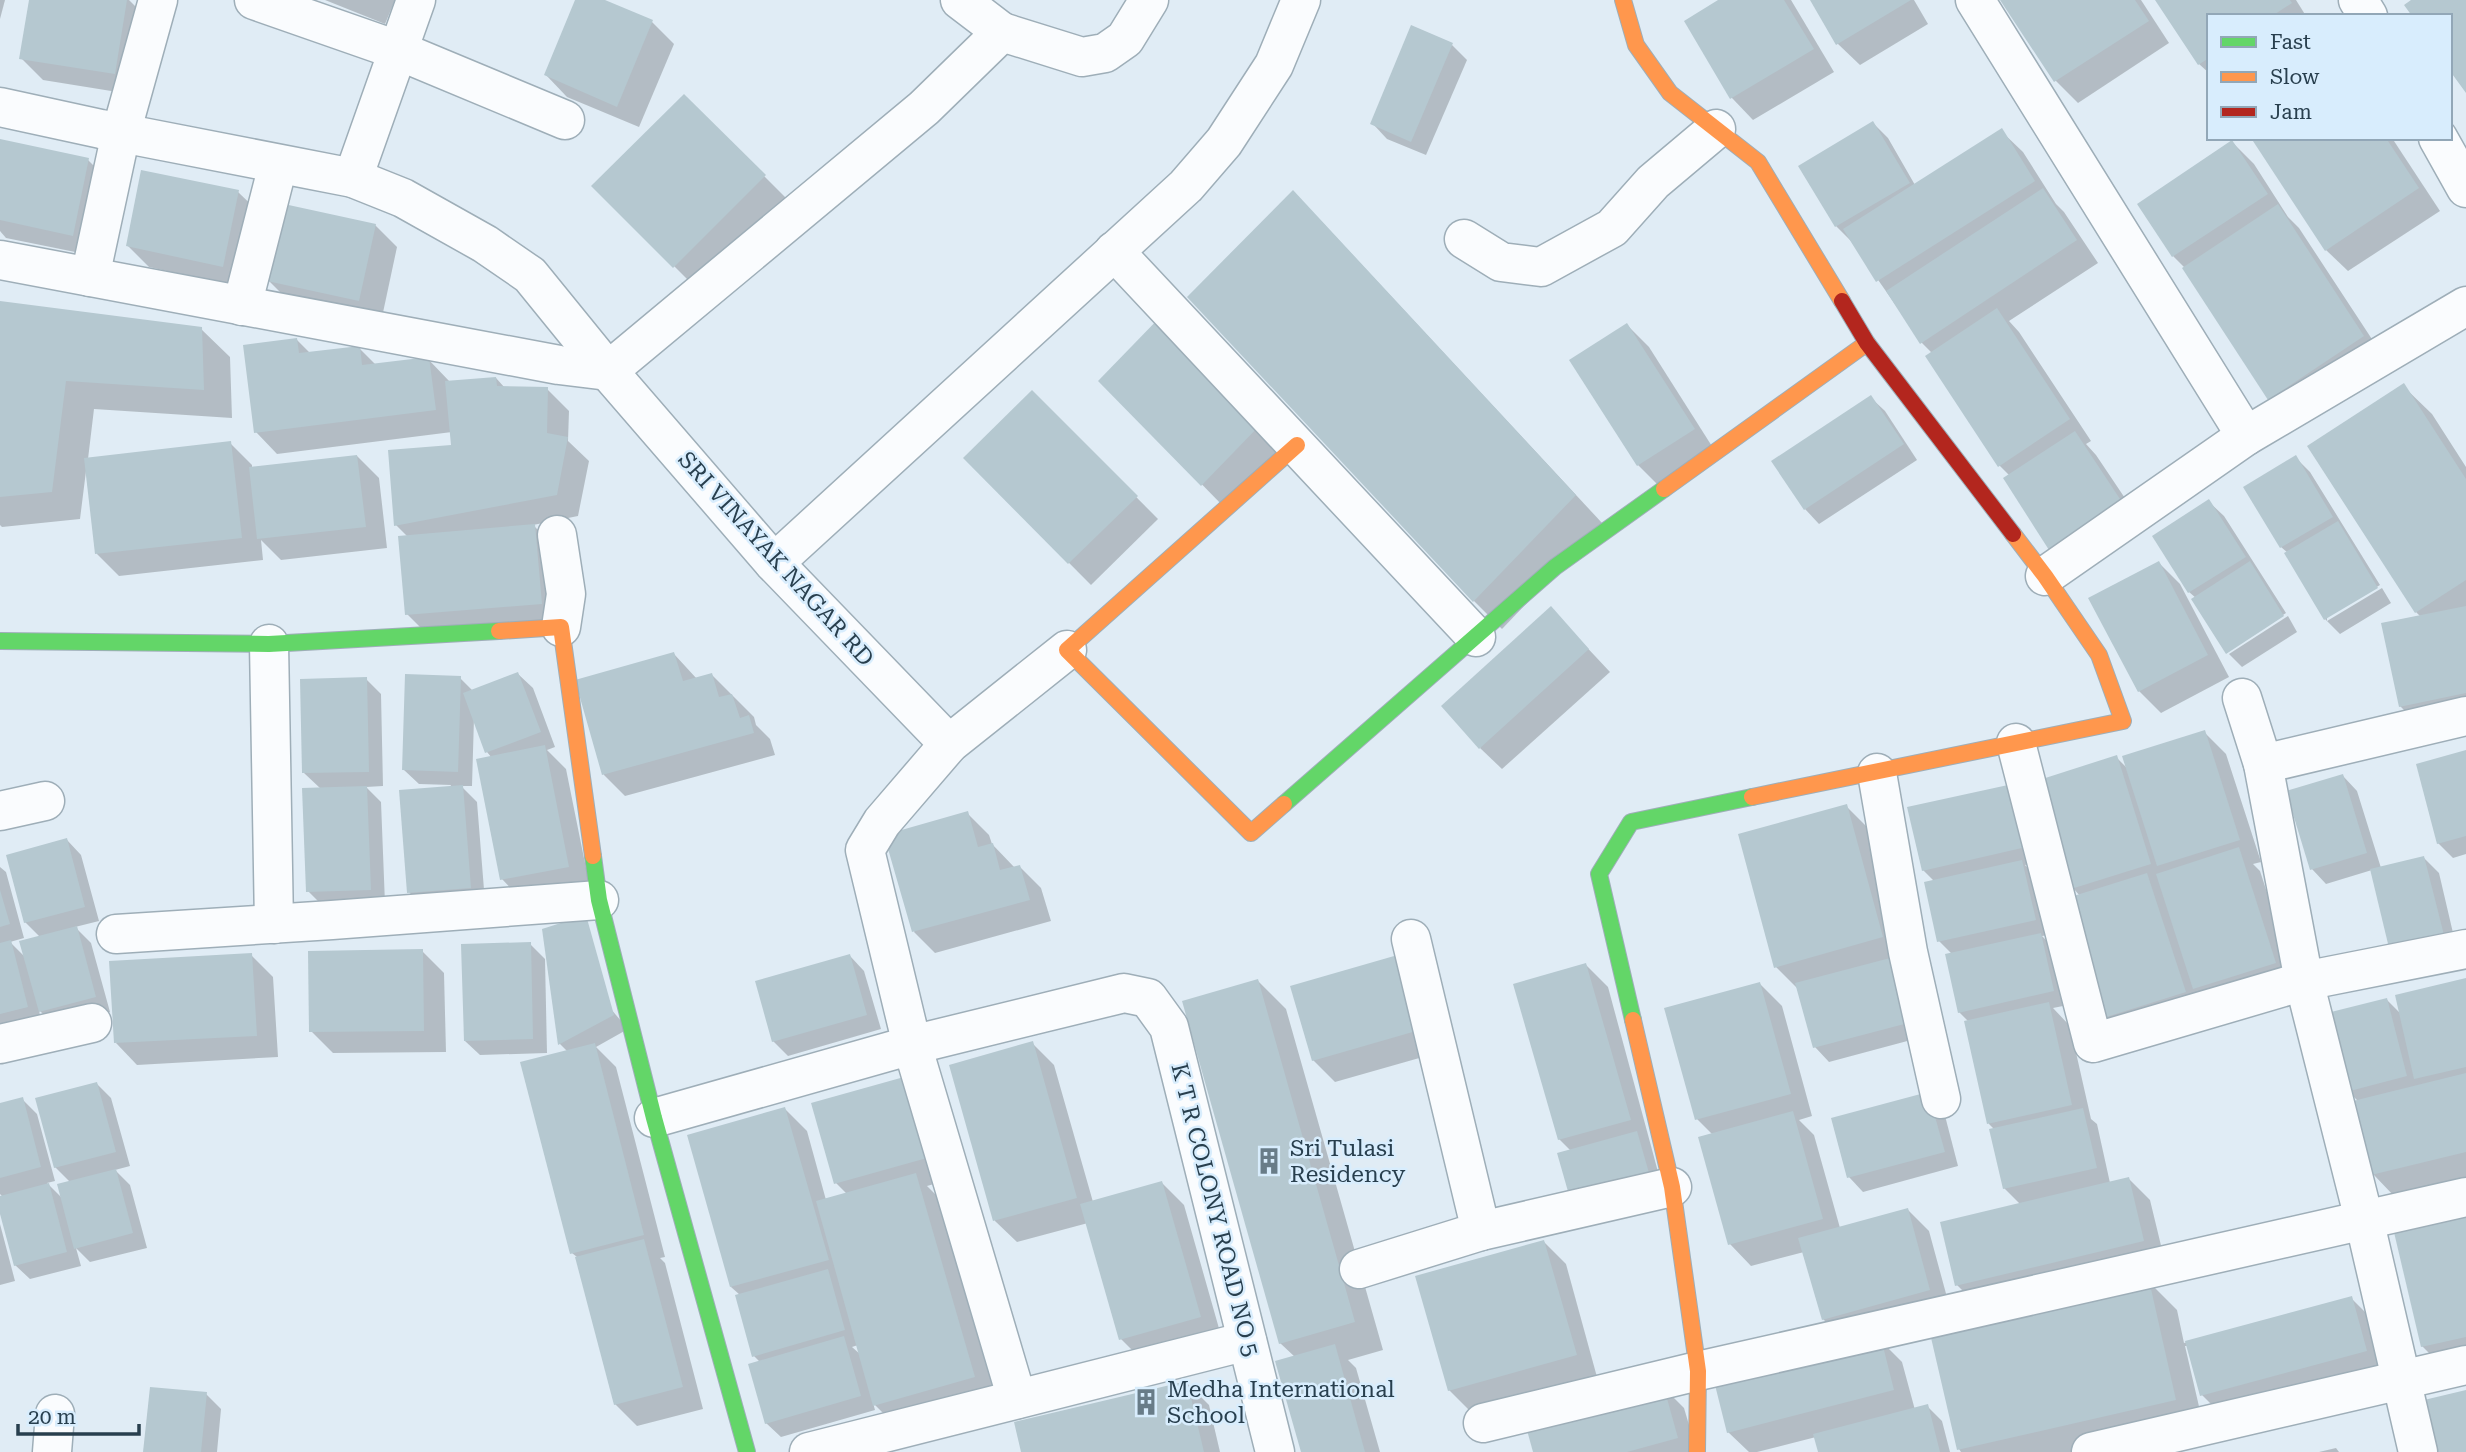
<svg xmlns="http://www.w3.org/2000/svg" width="2466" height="1452" font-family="'Roboto Serif',serif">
<rect width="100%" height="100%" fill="#e0ecf5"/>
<g fill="#0003" fill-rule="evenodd">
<polygon points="0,0 5,0 0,19"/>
<polygon points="31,0 129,0 149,20 136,95 43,80 21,58"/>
<polygon points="325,0 395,0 385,24"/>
<polygon points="577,0 600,0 652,22 674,44 639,127 567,97 546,75"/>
<polygon points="1722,0 1791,0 1834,72 1753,120 1732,98"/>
<polygon points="1812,0 1914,0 1928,24 1860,65 1838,44"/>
<polygon points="2003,0 2141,0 2169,43 2078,103 2056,81"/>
<polygon points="2157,0 2296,0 2306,16 2209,16 2209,73 2199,64"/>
<polygon points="1452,45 1467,60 1426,155 1387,139 1373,124"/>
<polygon points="684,96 786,198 696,288 594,186"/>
<polygon points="1873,123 1888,138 1915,185 2001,131 2023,152 2056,204 2064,212 2098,263 2009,321 2019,332 2091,441 2086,444 2096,455 2143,525 2010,476 1999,465 1932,353 1922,343 1851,241 1836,226"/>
<polygon points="2253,138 2392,138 2440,211 2348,271 2326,250"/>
<polygon points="0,141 88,160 110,182 95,256 6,238 0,231"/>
<polygon points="2232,142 2254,164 2288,217 2299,228 2385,359 2292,421 2270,399 2185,268 2173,256"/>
<polygon points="238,192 260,213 244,288 149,267 127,245"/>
<polygon points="1321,221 1603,524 1502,629 1474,601"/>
<polygon points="375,225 397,247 381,322 291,303 269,281"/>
<polygon points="0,303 201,329 230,357 232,418 94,409 88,459 230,443 252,465 252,468 357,456 379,478 387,548 281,560 261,540 263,560 119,576 97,554 86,471 80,519 2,527 0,525"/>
<polygon points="1627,325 1649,347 1715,451 1660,487 1638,465 1572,361"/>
<polygon points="1186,337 1284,445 1224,507 1101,381"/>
<polygon points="297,340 311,354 359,348 376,365 428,359 450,382 496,378 505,388 547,389 569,411 568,441 589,461 578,516 533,525 556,548 563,625 429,636 407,614 408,537 396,525 453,446 452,432 277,454 256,432"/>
<polygon points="2403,386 2432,414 2466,467 2466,719 2422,728 2400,706 2421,617 2416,612"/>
<polygon points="1032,392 1158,519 1091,585 965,458"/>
<polygon points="1870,397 1885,411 1917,460 1819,524 1805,509"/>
<polygon points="2295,457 2310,472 2380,585 2327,617 2327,621 2382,588 2391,603 2340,634 2325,619 2288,553 2281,547"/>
<polygon points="2209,502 2224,516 2286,613 2228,650 2228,653 2194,599 2196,598 2189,592"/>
<polygon points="2159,563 2180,584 2229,677 2161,713 2139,691"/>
<polygon points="1551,609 1610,672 1502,769 1480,748"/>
<polygon points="2288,616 2297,632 2242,667 2229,654"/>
<polygon points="674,654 697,679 712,675 754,717 756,725 770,739 775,755 625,796 604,775 577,681"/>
<polygon points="518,674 533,688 555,747 547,750 566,769 590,888 523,901 502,879 492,758 487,752 474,718 472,786 461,786 477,802 485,902 423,907 409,892 451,785 419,784 404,770 460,678 473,691"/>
<polygon points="366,679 381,694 383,786 366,787 381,802 385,904 323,906 308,891 321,789 304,773"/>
<polygon points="2204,732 2226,754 2261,862 2253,864 2260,871 2297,985 2126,1039 2104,1017 2080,896 2073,888 2116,757 2128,769"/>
<polygon points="2466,752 2466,854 2453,858 2438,843"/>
<polygon points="2343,776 2357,791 2381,868 2424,858 2439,873 2457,950 2372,870 2326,884 2312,869"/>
<polygon points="2007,787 2036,863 2025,865 2036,876 2049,935 2042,936 2055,949 2068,1005 2053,1008 2070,1026 2091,1119 2097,1124 2110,1183 2128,1178 2150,1200 2165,1262 1979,1307 1957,1285 2020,1204 2004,1188 1995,1130 1989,1124 1969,1022 1959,1012 1952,954 1939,941 1934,881 1923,870"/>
<polygon points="1846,806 1868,828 1926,1036 1829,1062 1815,1047 1799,990 1776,967"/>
<polygon points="967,813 989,835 992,844 1015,868 1020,867 1041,888 1051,921 935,953 914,932"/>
<polygon points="67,840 81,855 99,921 75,927 91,943 110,1012 55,1026 39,1010 41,1021 0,1032 0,867 6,872 24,938 10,942 25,957 41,938 25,922"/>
<polygon points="544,931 628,1029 596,1047 616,1067 665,1257 660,1258 665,1263 703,1409 637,1426 615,1404 577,1257 572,1253 568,1052 560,1044"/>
<polygon points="530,944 545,959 547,1053 480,1055 465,1041"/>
<polygon points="422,951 444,973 446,1052 333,1053 311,1031"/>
<polygon points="1408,954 1451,1049 1335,1082 1313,1060"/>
<polygon points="251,955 273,977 278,1057 137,1065 116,1043"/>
<polygon points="850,956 864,971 881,1029 788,1056 773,1041"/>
<polygon points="1586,965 1608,987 1664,1194 1571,1151 1559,1139"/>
<polygon points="2466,980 2466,1178 2394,1196 2373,1174 2358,1101 2348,1091 2387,1000 2401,1014"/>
<polygon points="1258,981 1286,1009 1383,1350 1348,1360 1356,1368 1380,1452 1303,1452 1295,1357 1280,1343"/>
<polygon points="1760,984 1782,1006 1812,1116 1799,1120 1814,1135 1840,1228 1907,1209 1929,1231 1951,1312 1845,1341 1823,1319 1804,1252 1751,1266 1730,1244 1713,1135 1697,1119"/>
<polygon points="1032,1043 1054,1065 1093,1202 1162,1183 1184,1205 1222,1339 1143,1361 1121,1339 1088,1223 1017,1242 995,1221 951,1066"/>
<path d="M903 1079 948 1180 927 1186 944 1203 1002 1405 903 1433 873 1403 875 1410 781 1437 766 1423 760 1362 754 1356 740 1295 731 1287 785 1109 807 1131 826 1200 847 1194 836 1183ZM858 1345 861 1355 852 1347Z"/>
<polygon points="97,1084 111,1098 130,1166 115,1170 130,1185 147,1248 90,1262 76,1248 81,1266 30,1279 15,1265 0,1207 0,1198 3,1197 0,1194 0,1105 22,1099 37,1114 55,1181 47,1183 63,1199 71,1183 55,1167"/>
<polygon points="1943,1108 1958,1166 1863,1192 1849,1177"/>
<polygon points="2466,1213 2466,1363 2444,1368 2422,1346"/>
<polygon points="0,1224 15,1281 0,1285"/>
<polygon points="1544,1242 1566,1264 1597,1377 1471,1412 1449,1390"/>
<polygon points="2149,1282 2177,1310 2184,1343 2351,1298 2373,1320 2387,1373 2224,1417 2202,1395 2188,1346 2185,1346 2204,1428 2100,1452 1961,1452 1959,1449"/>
<polygon points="1880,1340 1902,1362 1915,1410 1927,1406 1942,1421 1950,1452 1820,1452 1816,1437 1757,1452 1749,1452 1728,1432"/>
<polygon points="1187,1383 1209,1405 1220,1452 1023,1452"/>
<polygon points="1662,1386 1684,1408 1697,1452 1535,1452"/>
<polygon points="206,1394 221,1409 217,1452 145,1452"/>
<polygon points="2336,1448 2339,1452 2319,1452"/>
</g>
<g fill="#b5c8d0">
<polygon points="29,0 127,0 115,74 19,59"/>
<polygon points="575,0 605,0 653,20 617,107 544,75"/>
<polygon points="1718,0 1784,0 1814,49 1730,99 1684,21"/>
<polygon points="1810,0 1911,0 1836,45"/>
<polygon points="2000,0 2135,0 2149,21 2054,82"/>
<polygon points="2155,0 2290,0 2292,3 2272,16 2209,16 2209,58 2198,65"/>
<polygon points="2411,0 2466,0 2466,93 2450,71 2450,16 2412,16 2404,5"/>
<polygon points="1411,25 1453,43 1411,142 1370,124"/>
<polygon points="684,94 766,175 673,268 591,186"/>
<polygon points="1873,121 1910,183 1835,227 1798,166"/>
<polygon points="2002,128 2035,181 1876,282 1843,229"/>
<polygon points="2251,138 2386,138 2419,188 2325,251"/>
<polygon points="0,139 89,158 73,236 0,220"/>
<polygon points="2232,140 2268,194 2172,257 2137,204"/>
<polygon points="141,170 239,190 223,267 126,246"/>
<polygon points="2043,188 2077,240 1920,344 1886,291"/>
<polygon points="1293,190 1576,495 1473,602 1187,297"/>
<polygon points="284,204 376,224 359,301 267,281"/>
<polygon points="2278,204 2364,336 2268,400 2182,268"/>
<polygon points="0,301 202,327 204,390 66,381 52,492 0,497"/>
<polygon points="1997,308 2070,419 1998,467 1925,356"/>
<polygon points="1164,313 1263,422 1201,486 1098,381"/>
<polygon points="1627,323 1695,429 1637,466 1569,360"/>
<polygon points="297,338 299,353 360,346 362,365 429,357 436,410 254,433 243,345"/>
<polygon points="496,377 497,386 548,387 547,433 568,437 557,495 394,526 388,450 451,445 445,381"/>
<polygon points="2404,383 2466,479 2466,580 2415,613 2307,446"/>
<polygon points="1032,390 1138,496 1068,564 963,458"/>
<polygon points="1871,395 1904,444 1804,510 1771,461"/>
<polygon points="2075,431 2122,502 2049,550 2003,478"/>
<polygon points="231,441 242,538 95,554 84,458"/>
<polygon points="357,455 366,527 257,539 249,467"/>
<polygon points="2296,455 2333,517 2280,548 2243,487"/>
<polygon points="2209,499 2246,557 2188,593 2152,536"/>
<polygon points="2338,521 2378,588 2324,620 2284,553"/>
<polygon points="535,524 542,604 405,615 398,536"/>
<polygon points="2159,561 2208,655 2138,692 2088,598"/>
<polygon points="2250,561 2284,616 2226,654 2191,599"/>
<polygon points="1551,606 1589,649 1479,749 1441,706"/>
<polygon points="2466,606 2466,693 2399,707 2381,623"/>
<polygon points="674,652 683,681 712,673 719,697 732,694 740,718 749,715 754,733 602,775 575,680"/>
<polygon points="518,672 541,732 485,753 463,693"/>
<polygon points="405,674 461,676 458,772 402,770"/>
<polygon points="367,677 369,772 302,773 300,679"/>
<polygon points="2205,730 2240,840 2157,866 2122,756"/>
<polygon points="545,745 569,867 500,880 476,759"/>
<polygon points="2466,750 2466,836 2437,844 2416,764"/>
<polygon points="2117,755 2151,864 2071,889 2036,781"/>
<polygon points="2343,774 2367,853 2310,870 2286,791"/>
<polygon points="463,785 471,888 407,893 399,790"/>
<polygon points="2008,785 2022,848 1922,871 1907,807"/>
<polygon points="367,786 371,890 306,892 302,788"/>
<polygon points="1847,804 1883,937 1774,968 1738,834"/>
<polygon points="968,811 978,847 993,843 1000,870 1020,865 1030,900 912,932 884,835"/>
<polygon points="67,838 85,907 24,923 6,855"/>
<polygon points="2239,847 2276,963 2193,989 2156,874"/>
<polygon points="2424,856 2444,935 2389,948 2370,869"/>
<polygon points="2022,860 2036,920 1937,942 1924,882"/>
<polygon points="2147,873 2186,992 2103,1018 2064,899"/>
<polygon points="0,890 10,924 0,927"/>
<polygon points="586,915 614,1015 558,1045 542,929"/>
<polygon points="77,926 96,997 39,1012 19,941"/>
<polygon points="2041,933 2054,991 1958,1013 1945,954"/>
<polygon points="11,940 28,1007 0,1014 0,943"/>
<polygon points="531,942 533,1039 464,1041 461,944"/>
<polygon points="423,949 424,1031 309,1032 308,951"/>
<polygon points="1408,952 1430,1027 1312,1061 1290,986"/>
<polygon points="252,953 257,1036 114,1043 109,961"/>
<polygon points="850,954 867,1015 772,1042 755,981"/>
<polygon points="1894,957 1912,1022 1813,1048 1795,983"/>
<polygon points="1586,963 1631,1120 1558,1140 1513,984"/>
<polygon points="2466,978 2466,1067 2414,1079 2395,995"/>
<polygon points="1258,979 1355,1322 1279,1344 1182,1001"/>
<polygon points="1760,982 1791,1094 1695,1120 1664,1008"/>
<polygon points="2387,998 2407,1076 2346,1092 2327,1013"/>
<polygon points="2049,1002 2072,1105 1987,1124 1964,1021"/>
<polygon points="1033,1041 1077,1198 993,1221 949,1065"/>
<polygon points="595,1043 644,1235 570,1254 520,1062"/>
<polygon points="2466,1073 2466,1152 2371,1175 2353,1101"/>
<polygon points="904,1077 927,1158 834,1184 811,1103"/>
<polygon points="97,1082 116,1152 54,1168 35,1098"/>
<polygon points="1928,1092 1945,1152 1847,1178 1831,1118"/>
<polygon points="23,1097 41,1167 0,1178 0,1103"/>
<polygon points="785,1107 829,1260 730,1287 687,1135"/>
<polygon points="2083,1108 2097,1168 2003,1189 1989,1129"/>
<polygon points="1793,1111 1823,1219 1728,1245 1698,1137"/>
<polygon points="1637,1131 1651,1180 1571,1202 1557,1153"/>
<polygon points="116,1169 133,1233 74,1249 57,1184"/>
<polygon points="916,1173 975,1377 873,1406 816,1201"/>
<polygon points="2129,1177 2144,1241 1955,1286 1940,1222"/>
<polygon points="1162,1181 1201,1317 1119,1340 1080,1204"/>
<polygon points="49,1183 67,1252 14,1266 0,1214 0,1196"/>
<polygon points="1908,1208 1930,1290 1822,1320 1798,1238"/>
<polygon points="2466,1212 2466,1337 2421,1347 2393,1228"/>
<polygon points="644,1239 683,1387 614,1405 575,1257"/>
<polygon points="1544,1240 1577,1355 1448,1391 1415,1276"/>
<polygon points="828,1269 845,1330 752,1357 735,1295"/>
<polygon points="2149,1280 2176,1400 1957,1450 1929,1329"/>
<polygon points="2352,1296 2367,1351 2200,1396 2185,1341"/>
<polygon points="844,1336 861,1396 765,1424 748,1364"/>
<polygon points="1881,1338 1894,1390 1727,1433 1714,1381"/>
<polygon points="1335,1344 1365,1452 1301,1452 1275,1361"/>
<polygon points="1187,1381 1204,1452 1021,1452 1014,1422"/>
<polygon points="1663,1384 1678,1438 1627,1452 1533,1452 1525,1423"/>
<polygon points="150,1387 207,1392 201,1452 143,1452"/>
<polygon points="2466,1390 2466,1452 2437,1452 2424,1400"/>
<polygon points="1928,1404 1940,1452 1818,1452 1813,1434"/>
</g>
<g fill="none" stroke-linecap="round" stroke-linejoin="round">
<defs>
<g id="street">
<polyline points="254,0 397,50 565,120"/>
<polyline points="1975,0 2246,436 2466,306"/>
<polyline points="2358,0 2368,16"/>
<polyline points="1002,32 1082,57 1105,53 1125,39 1149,0"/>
<polyline points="0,107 101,129 353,178 403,198 485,244 530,275 608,371 774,563 949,744"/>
<polyline points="2438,138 2466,188"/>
<polyline points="353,178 416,0"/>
<polyline points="1464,239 1501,262 1541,267 1612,228 1653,182 1716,129"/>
<polyline points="1114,251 1476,637"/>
<polyline points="0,260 559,365 608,371 924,108 1002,32 960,0"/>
<polyline points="90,277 121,133 158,0"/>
<polyline points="242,306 278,165"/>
<polyline points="557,535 566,594 561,627"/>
<polyline points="774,563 1186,186 1224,142 1274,65 1301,0"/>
<polyline points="2045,576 2246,436"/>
<polyline points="269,644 274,924"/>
<polyline points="2242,698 2263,764 2304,981 2364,1219 2418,1452"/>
<polyline points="2016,743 2093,1043 2304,981 2466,949"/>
<polyline points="2263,764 2466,716"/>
<polyline points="1877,773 1908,952 1941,1099"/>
<polyline points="0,811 45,801"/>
<polyline points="116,934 332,920 599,900"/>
<polyline points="0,1044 92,1023"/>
<polyline points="654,1118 912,1045 865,850 882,822 949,744 1067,650"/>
<polyline points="1481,1231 1672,1187"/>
<polyline points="1359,1269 1481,1231 1411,939"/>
<polyline points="1017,1399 912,1045 1124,993 1148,998 1169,1027 1275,1452"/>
<polyline points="1483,1423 1698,1371 2466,1197"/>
<polyline points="52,1452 55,1414"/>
<polyline points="809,1452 1247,1341"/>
<polyline points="2091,1452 2466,1365"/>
</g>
<g id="fast">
<polyline points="0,641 269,644 499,631"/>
<polyline points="1284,804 1555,567 1664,489"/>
<polyline points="593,856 599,900 654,1118 747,1452"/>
<polyline points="1633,1020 1599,874 1631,822 1752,797"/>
</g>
<g id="slow">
<polyline points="1623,0 1636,45 1670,93 1758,162 1842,301"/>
<polyline points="1664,489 1867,343"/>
<polyline points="499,631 561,627 593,856"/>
<polyline points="1752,797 2123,721 2099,655 2045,576 2013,534"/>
<polyline points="1284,804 1251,833 1067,650 1297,445"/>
<polyline points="1633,1020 1672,1187 1698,1371 1697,1452"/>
</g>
<polyline id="jam" points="1842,301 1867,343 2013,534"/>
</defs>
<use href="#street" stroke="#9eaeb8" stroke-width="41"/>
<use href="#fast" stroke="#9eaeb8" stroke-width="18"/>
<use href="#slow" stroke="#9eaeb8" stroke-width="18"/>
<use href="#jam" stroke="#9eaeb8" stroke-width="18"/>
<use href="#street" stroke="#fafcfe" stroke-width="38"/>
<use href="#fast" stroke="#63d668" stroke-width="16"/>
<use href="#slow" stroke="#ff974d" stroke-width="16"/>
<use href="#jam" stroke="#b3261e" stroke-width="16"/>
</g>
<defs>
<symbol id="building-bare" viewBox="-9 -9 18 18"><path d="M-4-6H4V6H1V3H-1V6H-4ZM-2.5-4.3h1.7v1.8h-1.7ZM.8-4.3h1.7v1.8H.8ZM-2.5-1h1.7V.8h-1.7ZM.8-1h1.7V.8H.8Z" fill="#687c88" stroke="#d8edfd" stroke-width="2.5" paint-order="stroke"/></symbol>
</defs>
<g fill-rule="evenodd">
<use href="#building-bare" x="1250" y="1142" width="38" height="38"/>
<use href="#building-bare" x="1127" y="1383" width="38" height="38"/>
</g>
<g text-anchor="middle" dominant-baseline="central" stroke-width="5" stroke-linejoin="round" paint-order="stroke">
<g font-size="23" fill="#283f4e" stroke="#d8edfd">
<text transform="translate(776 559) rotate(48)">SRI VINAYAK NAGAR RD</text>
<text transform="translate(1215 1210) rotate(76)">K T R COLONY ROAD NO 5</text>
</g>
<g font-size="23" fill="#283f4e" stroke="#d8edfd" text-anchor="start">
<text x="1290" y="1148">Sri Tulasi<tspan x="1290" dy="26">Residency</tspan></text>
<text x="1167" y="1389">Medha International<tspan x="1167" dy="26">School</tspan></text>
</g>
</g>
<rect x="2207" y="14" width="245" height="126" fill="#d8edfd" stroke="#92a7b7" stroke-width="2"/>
<rect x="2221" y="37" width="35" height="10" fill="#63d668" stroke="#92a7b7" stroke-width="2"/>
<text x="2270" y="49" font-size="21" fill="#283f4e">Fast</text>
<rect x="2221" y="72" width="35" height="10" fill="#ff974d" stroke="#92a7b7" stroke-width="2"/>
<text x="2270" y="84" font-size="21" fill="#283f4e">Slow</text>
<rect x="2221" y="107" width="35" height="10" fill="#b3261e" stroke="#92a7b7" stroke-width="2"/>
<text x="2270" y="119" font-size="21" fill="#283f4e">Jam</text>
<path d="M18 1424v10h121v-10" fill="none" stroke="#283f4e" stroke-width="3.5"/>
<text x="28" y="1424" font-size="21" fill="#283f4e" stroke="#d8edfd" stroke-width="5" paint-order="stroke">20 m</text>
</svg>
